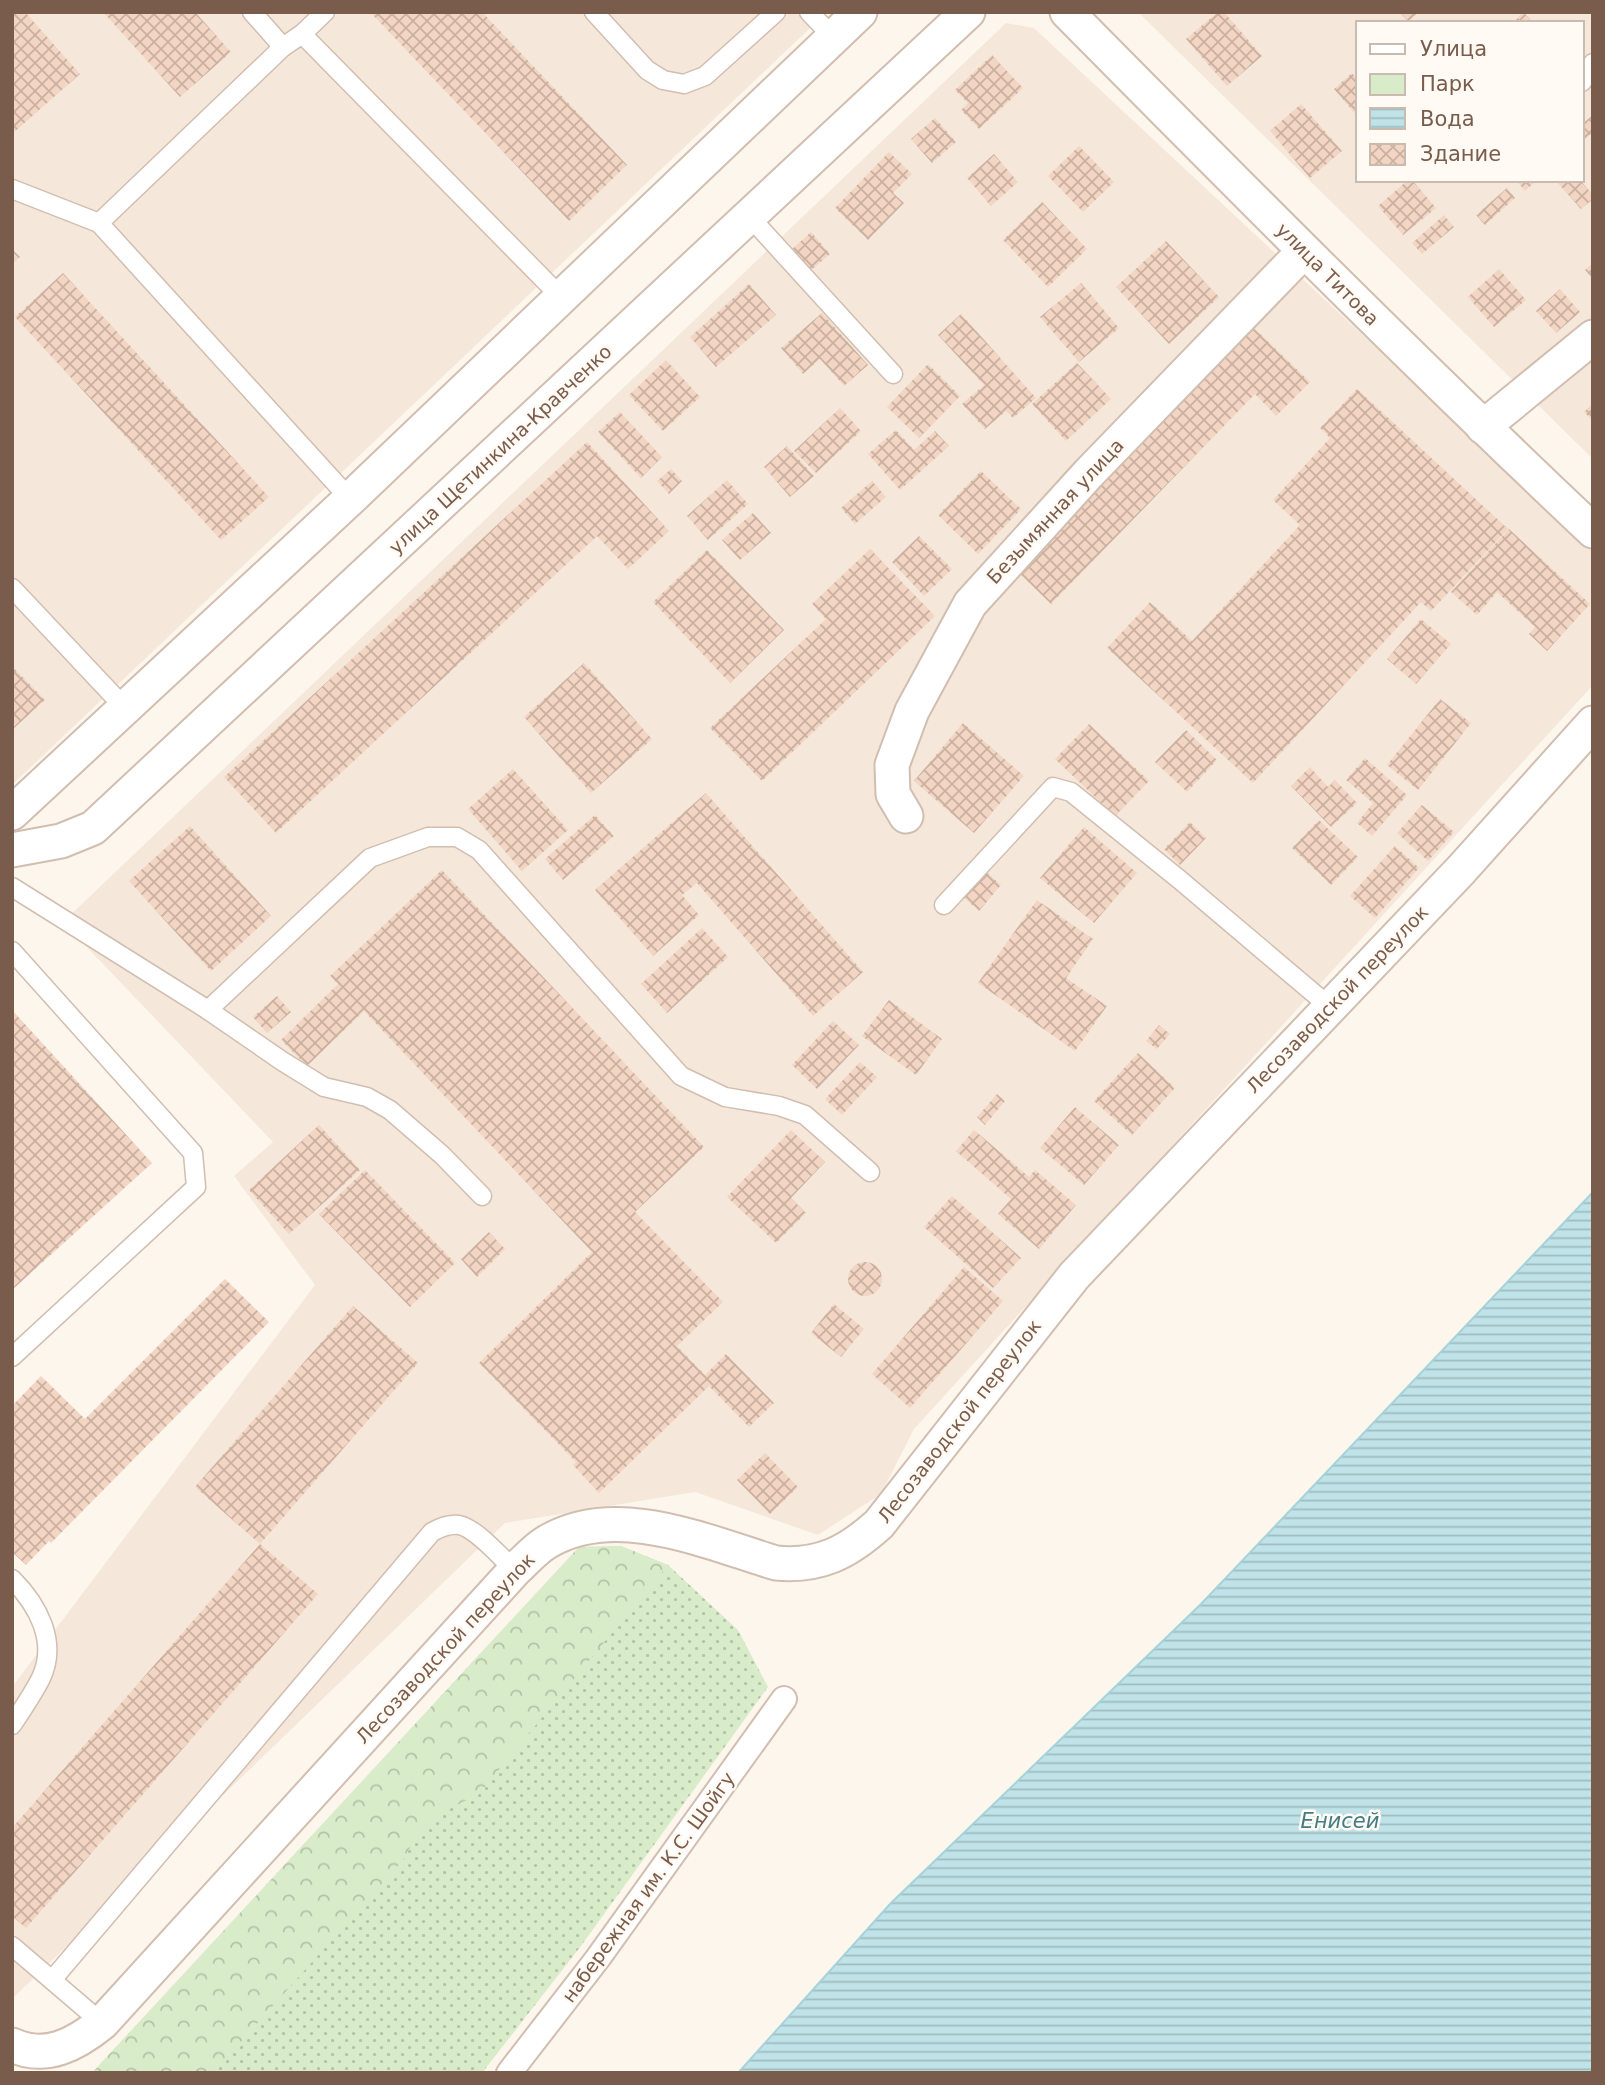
<svg xmlns="http://www.w3.org/2000/svg" width="1605" height="2085" font-family="'DejaVu Sans',sans-serif">
<defs>
<pattern id="green-dots" width="8" height="8" patternUnits="userSpaceOnUse" patternTransform="scale(1.75)"><rect width="8" height="8" fill="#d8ecc9"/><path d="M2 2h.1M6 6h.1" fill="none" stroke="#b4c2a5" stroke-width="1.8" stroke-linecap="round"/></pattern>
<pattern id="forest-crowns" width="20" height="18" patternUnits="userSpaceOnUse" patternTransform="scale(1.75)"><rect width="20" height="18" fill="#d8ecc9"/><path d="M2 6a3 3 0 1 1 6 0M12 15a3 3 0 1 1 6 0" fill="none" stroke="#b4c2a5"/></pattern>
<pattern id="water-rules" width="6" height="5" patternUnits="userSpaceOnUse" patternTransform="scale(1.75)"><rect width="6" height="5" fill="#bfe3e8"/><path d="M0 2.5h6" fill="none" stroke="#a0bbbe"/></pattern>
<pattern id="building-cross-hatch" width="8" height="8" patternUnits="userSpaceOnUse" patternTransform="scale(1.75)"><rect width="8" height="8" fill="#f3d5c3"/><path d="M0 0l8 8M0 8l8-8" fill="none" stroke="#cab0a1"/></pattern>
</defs>
<rect width="100%" height="100%" fill="#fdf6ec"/>
<g fill="#f5e8da" fill-rule="evenodd">
<polygon points="12,12 827,12 12,785"/>
<path d="M1138 12H1593V459ZM1358 23H1582V180H1358Z"/>
<polygon points="1006,23 1034,28 1593,550 1593,685 914,1429 881,1494 818,1535 695,1492 505,1523 12,1999 12,1687 315,1285 234,1176 273,1142 63,922"/>
</g>
<polygon fill="url(#green-dots)" points="621,1546 668,1565 738,1630 768,1687 581,1946 482,2073 92,2073 579,1547"/>
<path fill="url(#forest-crowns)" d="M621 1546 668 1565 479 1794C440 1813 424 1821 403 1860L213 2073H92L579 1547Z"/>
<polygon fill="url(#water-rules)" stroke="#a5d3da" stroke-width="2" points="1593,1192 1593,2073 738,2073 890,1904 1201,1604"/>
<g fill="url(#building-cross-hatch)">
<polygon points="12,12 25,12 80,74 12,134"/>
<polygon points="103,12 195,12 231,52 180,97"/>
<polygon points="370,12 482,12 627,165 569,221"/>
<polygon points="1218,12 1224,12 1262,56 1227,86 1186,39"/>
<polygon points="1399,12 1418,12 1409,22"/>
<polygon points="1523,12 1534,23 1513,23"/>
<polygon points="992,55 1023,88 979,129 961,110 968,103 955,90"/>
<polygon points="1352,73 1358,80 1358,117 1334,89"/>
<polygon points="1301,104 1342,151 1310,178 1270,131"/>
<polygon points="1593,115 1593,132 1582,142 1582,124"/>
<polygon points="935,118 956,142 932,163 911,139"/>
<polygon points="1079,146 1114,182 1083,212 1048,176"/>
<polygon points="889,152 912,174 893,193 904,203 868,240 835,208"/>
<polygon points="994,154 1018,182 991,206 967,178"/>
<polygon points="1408,180 1412,180 1436,208 1403,235 1378,206"/>
<polygon points="1516,180 1537,180 1525,191"/>
<polygon points="1555,180 1580,180 1593,195 1593,199 1581,209"/>
<polygon points="1507,188 1515,198 1485,225 1476,215"/>
<polygon points="1042,202 1087,249 1048,287 1003,240"/>
<polygon points="1444,215 1454,227 1422,254 1412,243"/>
<polygon points="811,232 830,254 810,271 791,250"/>
<polygon points="1166,241 1219,297 1169,344 1116,287"/>
<polygon points="12,249 20,257 12,264"/>
<polygon points="1593,263 1593,279 1585,270"/>
<polygon points="1499,269 1526,300 1494,327 1468,297"/>
<polygon points="63,273 269,497 221,540 15,317"/>
<polygon points="1081,283 1119,328 1079,362 1040,317"/>
<polygon points="749,284 776,315 716,367 690,337"/>
<polygon points="1560,289 1580,312 1556,333 1536,311"/>
<polygon points="822,313 868,365 844,386 820,359 803,374 781,348"/>
<polygon points="961,314 1036,398 1013,418 1006,411 985,429 962,404 984,385 938,335"/>
<polygon points="1253,327 1310,382 1276,416 1255,394 1051,604 1017,571"/>
<polygon points="666,360 700,397 663,431 629,395"/>
<polygon points="1077,363 1111,399 1066,441 1032,404"/>
<polygon points="928,364 960,396 919,438 887,407"/>
<polygon points="1357,389 1508,529 1431,611 1421,602 1253,783 1107,648 1150,602 1192,641 1300,525 1273,500 1330,438 1320,428"/>
<polygon points="1593,403 1593,421 1584,412"/>
<polygon points="840,408 861,431 816,473 794,451"/>
<polygon points="620,412 662,457 641,478 598,432"/>
<polygon points="896,430 914,450 935,431 949,446 900,490 868,454"/>
<polygon points="587,442 669,531 628,569 597,536 276,833 224,777"/>
<polygon points="787,446 814,476 790,497 764,467"/>
<polygon points="671,469 682,481 669,494 657,481"/>
<polygon points="981,471 1021,509 978,554 938,515"/>
<polygon points="727,480 748,504 708,540 687,516"/>
<polygon points="872,481 886,497 855,524 841,508"/>
<polygon points="753,513 771,533 740,560 722,540"/>
<polygon points="1509,529 1590,604 1547,651 1529,634 1535,627 1497,592 1477,615 1451,592"/>
<polygon points="919,536 952,569 924,596 892,562"/>
<polygon points="870,549 935,616 762,781 710,728 826,619 812,604"/>
<polygon points="707,550 784,630 730,683 653,602"/>
<polygon points="1421,619 1451,644 1416,684 1387,659"/>
<polygon points="584,663 652,739 591,793 524,717"/>
<polygon points="12,666 45,700 12,730"/>
<polygon points="1440,699 1471,723 1418,790 1387,765"/>
<polygon points="963,723 1024,776 974,833 914,781"/>
<polygon points="1089,724 1149,781 1115,816 1055,759"/>
<polygon points="1186,730 1217,760 1187,792 1155,762"/>
<polygon points="1365,758 1407,795 1372,836 1357,823 1373,803 1346,780"/>
<polygon points="1310,767 1328,787 1335,780 1357,803 1331,827 1291,786"/>
<polygon points="513,769 568,830 522,871 468,809"/>
<polygon points="706,793 863,972 813,1016 697,883 682,895 699,915 653,956 595,890"/>
<polygon points="1422,805 1454,832 1428,861 1397,833"/>
<polygon points="595,815 614,836 563,880 545,859"/>
<polygon points="1319,820 1358,857 1331,885 1292,848"/>
<polygon points="1190,822 1206,838 1180,865 1164,849"/>
<polygon points="190,826 271,916 211,971 129,881"/>
<polygon points="1084,827 1137,873 1094,923 1040,878"/>
<polygon points="1395,846 1419,868 1375,918 1350,896"/>
<polygon points="442,870 704,1147 635,1212 723,1302 677,1346 705,1375 726,1354 774,1403 749,1427 709,1386 599,1493 573,1465 576,1462 479,1363 592,1252 364,1011 307,1066 281,1040 338,984 330,976"/>
<polygon points="985,871 1001,885 979,911 963,897"/>
<polygon points="1037,900 1093,939 1066,978 1107,1006 1075,1051 978,983"/>
<polygon points="702,928 728,957 667,1013 641,984"/>
<polygon points="277,996 291,1012 267,1033 253,1017"/>
<polygon points="889,1000 942,1039 916,1075 862,1036"/>
<polygon points="12,1010 152,1163 12,1290"/>
<polygon points="833,1021 859,1045 817,1089 792,1065"/>
<polygon points="1159,1025 1170,1034 1157,1049 1146,1041"/>
<polygon points="1138,1053 1175,1088 1132,1135 1094,1101"/>
<polygon points="860,1062 877,1077 842,1115 825,1099"/>
<polygon points="997,1094 1005,1101 985,1125 977,1117"/>
<polygon points="1075,1107 1119,1145 1084,1185 1040,1148"/>
<polygon points="319,1125 360,1170 289,1234 249,1190"/>
<polygon points="791,1130 825,1162 791,1198 806,1213 776,1243 727,1197"/>
<polygon points="974,1130 1029,1177 1035,1170 1076,1205 1039,1249 998,1214 1011,1199 956,1151"/>
<polygon points="365,1170 455,1263 410,1307 319,1214"/>
<polygon points="952,1196 1021,1258 993,1288 924,1227"/>
<polygon points="489,1232 505,1249 477,1277 461,1259"/>
<circle cx="865" cy="1279" r="17"/>
<polygon points="964,1267 1003,1301 910,1408 872,1374"/>
<polygon points="225,1279 269,1322 51,1543 49,1541 26,1565 12,1552 12,1406 41,1376 85,1419"/>
<polygon points="834,1304 864,1329 841,1357 811,1333"/>
<polygon points="353,1306 418,1363 260,1544 318,1594 26,1928 12,1916 12,1828 260,1544 195,1487"/>
<polygon points="765,1453 798,1487 770,1514 737,1480"/>
</g>
<g fill="none" stroke-linecap="round" stroke-linejoin="round">
<defs>
<g id="service">
<polyline points="252,12 283,47"/>
<polyline points="594,12 647,70 663,80 684,84 705,76 776,12"/>
<polyline points="809,12 833,37"/>
<polyline points="302,34 561,297"/>
<polyline points="1582,82 1593,63"/>
<polyline points="12,189 99,223 283,47 302,34 325,12"/>
<polyline points="749,216 893,374"/>
<polyline points="99,223 350,499"/>
<polyline points="12,588 124,707"/>
<polyline points="12,887 208,1010 370,858 428,837 457,837 479,850 681,1076 725,1097 779,1106 805,1115 870,1172"/>
<polyline points="944,905 1053,787 1071,792 1180,880 1330,1007"/>
<polyline points="12,951 193,1153 196,1187 12,1357"/>
<polyline points="208,1010 282,1061 324,1087 367,1097 390,1110 442,1155 482,1196"/>
<path d="M12 1579C38 1605 58 1642 41 1678 33 1694 22 1710 12 1725"/>
<polyline points="12,1946 102,2023"/>
<path d="M52 1980 432 1532C441 1527 449 1524 459 1525 476 1528 501 1558 515 1570"/>
</g>
<polyline id="pedestrian" points="509,2073 598,1958 784,1699"/>
<g id="minor">
<path d="M1067 12C1240 187 1414 362 1593 531"/>
<polyline points="1483,427 1593,337"/>
<polyline points="12,813 350,499 860,12"/>
<polyline points="906,816 893,794 892,765 912,711 970,604 1089,473 1304,251"/>
<polyline points="12,850 61,841 93,828 968,12"/>
<path d="M12 2045C46 2061 76 2044 102 2023L515 1570C525 1561 535 1549 547 1542 616 1501 706 1542 776 1563 819 1567 847 1553 879 1524L1074 1276 1461 870 1593 723"/>
</g>
</defs>
<use href="#service" stroke="#d1beb0" stroke-width="21"/>
<use href="#pedestrian" stroke="#d1beb0" stroke-width="28"/>
<use href="#minor" stroke="#d1beb0" stroke-width="37"/>
<use href="#service" stroke="#fff" stroke-width="18"/>
<use href="#pedestrian" stroke="#fff" stroke-width="24"/>
<use href="#minor" stroke="#fff" stroke-width="33"/>
</g>
<g text-anchor="middle" dominant-baseline="central" stroke-width="5" stroke-linejoin="round" paint-order="stroke">
<g font-size="19" fill="#7a5c4d" stroke="#fffaf3">
<text transform="translate(1328 274) rotate(45)">улица Титова</text>
<text transform="translate(500 449) rotate(-43)">улица Щетинкина-Кравченко</text>
<text transform="translate(1055 511) rotate(-47)">Безымянная улица</text>
<text transform="translate(1337 999) rotate(-46)">Лесозаводской переулок</text>
<text transform="translate(959 1421) rotate(-52)">Лесозаводской переулок</text>
<text transform="translate(445 1648) rotate(-47)">Лесозаводской переулок</text>
<text transform="translate(648 1887) rotate(-54)">набережная им. К.С. Шойгу</text>
</g>
<g font-size="21" font-style="italic" fill="#437c86" stroke="#fffaf3">
<text x="1340" y="1821">Енисей</text>
</g>
</g>
<rect width="1605" height="2085" fill="none" stroke="#7a5c4d" stroke-width="28"/>
<rect x="1356" y="21" width="228" height="161" fill="#fffaf3" stroke="#cabbb1" stroke-width="2"/>
<rect x="1370" y="44" width="35" height="10" fill="#ffffff" stroke="#cabbb1" stroke-width="2"/>
<text x="1420" y="56" font-size="21" fill="#7a5c4d">Улица</text>
<rect x="1370" y="74" width="35" height="21" fill="#d8ecc9" stroke="#cabbb1" stroke-width="2"/>
<text x="1420" y="91" font-size="21" fill="#7a5c4d">Парк</text>
<rect x="1370" y="108" width="35" height="21" fill="url(#water-rules)" stroke="#cabbb1" stroke-width="2"/>
<text x="1420" y="126" font-size="21" fill="#7a5c4d">Вода</text>
<rect x="1370" y="144" width="35" height="21" fill="url(#building-cross-hatch)" stroke="#cabbb1" stroke-width="2"/>
<text x="1420" y="161" font-size="21" fill="#7a5c4d">Здание</text>
</svg>
